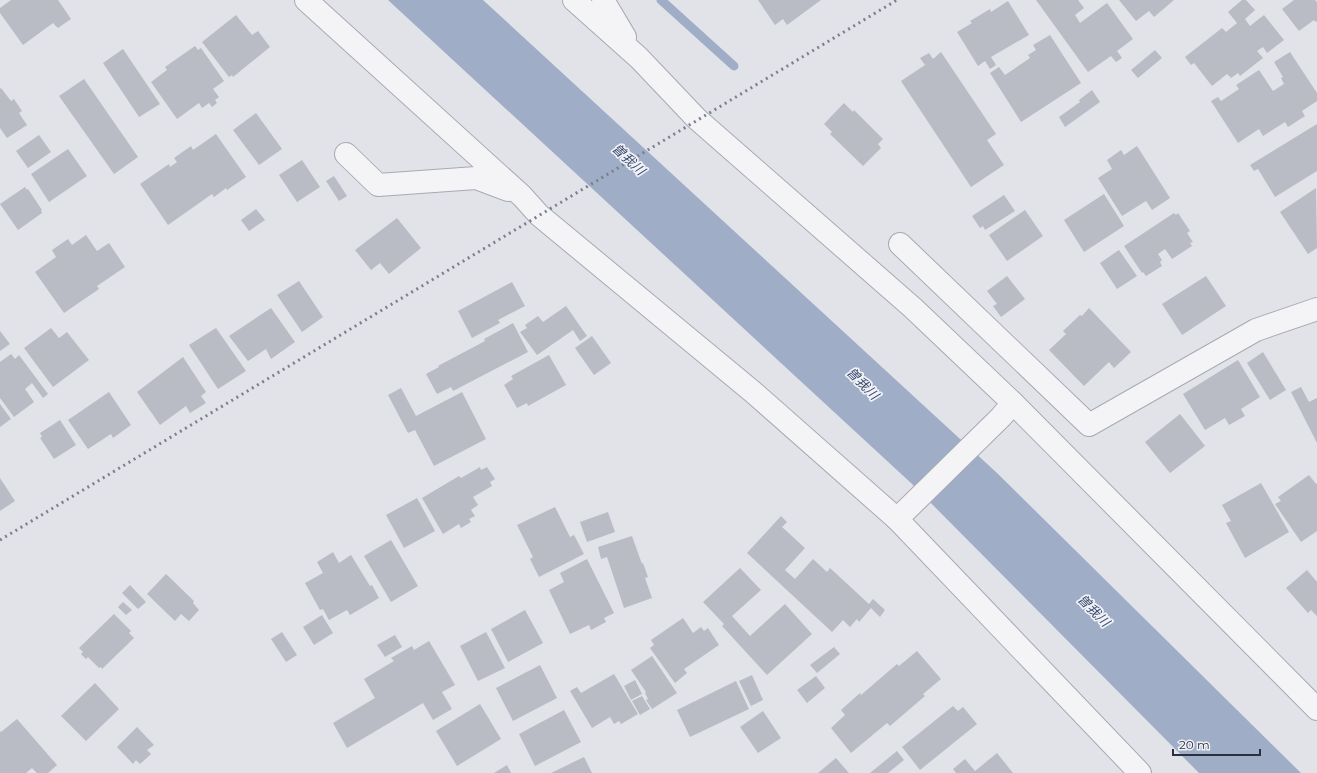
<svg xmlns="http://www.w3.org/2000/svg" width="1317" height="773" font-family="Montserrat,'Noto Sans JP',sans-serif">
<rect width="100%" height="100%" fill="#e1e3e9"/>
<polygon fill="#9fadc6" points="388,0 483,0 997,473 1301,773 1199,773 911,483"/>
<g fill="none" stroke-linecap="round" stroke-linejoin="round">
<polyline stroke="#9fadc6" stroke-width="9" points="661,0 734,66"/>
</g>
<g fill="#b9bcc5">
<polygon points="11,0 58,0 71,19 58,28 53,23 23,45 0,13 0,8"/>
<polygon points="758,0 821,0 787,25 783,19 775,25"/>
<polygon points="1036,0 1078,0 1084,8 1075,15 1080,23 1107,3 1133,39 1117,51 1122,58 1116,62 1111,56 1088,72"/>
<polygon points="1119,0 1174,0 1154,17 1149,11 1136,21"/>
<polygon points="1242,0 1246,0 1255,10 1245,19 1250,26 1264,15 1284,40 1267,53 1263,47 1257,51 1263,58 1240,76 1238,73 1231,78 1227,74 1212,86 1194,63 1191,65 1185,57 1222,28 1226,32 1237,23 1228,12"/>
<polygon points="1294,0 1315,0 1317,2 1317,21 1316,22 1314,20 1299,31 1282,9"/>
<polygon points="1008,1 1029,35 991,57 996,65 990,69 985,61 978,66 957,32 972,23 970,21 990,9 991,12"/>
<polygon points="236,15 252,35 258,31 270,47 233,77 232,75 229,77 202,42"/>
<polygon points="1050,35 1081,83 1021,122 990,73 999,67 1005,75 1030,58 1028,55 1036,50 1033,45"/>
<polygon points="195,46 198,50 201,48 224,81 213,89 219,97 215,100 217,103 212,107 209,103 202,108 199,103 177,119 151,82 167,70 165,67"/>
<polygon points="123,49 160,104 139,117 103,63"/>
<polygon points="1155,50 1162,58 1138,78 1131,70"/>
<polygon points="941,52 996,134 987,140 1004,165 971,187 901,81 925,65 920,58 929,53 933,59"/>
<polygon points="1290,52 1317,93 1317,101 1302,111 1305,116 1288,127 1285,122 1263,136 1259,129 1238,143 1211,101 1218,97 1221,101 1239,89 1236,85 1259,70 1273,91 1284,84 1281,78 1283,77 1274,62"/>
<polygon points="84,79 138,157 114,174 59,96"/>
<polygon points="1,88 11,101 14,99 22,111 19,113 27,125 7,138 0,128 0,89"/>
<polygon points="1092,90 1100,102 1065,127 1059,117 1080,102 1079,100"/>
<polygon points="844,103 853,112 854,110 883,139 878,144 881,148 863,166 830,134 832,132 824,124"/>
<polygon points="256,113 282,149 259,165 233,130"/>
<polygon points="1317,124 1317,171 1275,197 1258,169 1254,171 1250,165"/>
<polygon points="216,134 246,177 227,190 226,188 214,197 212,194 168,225 140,184 169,164 170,167 177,162 174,158 191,146 193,150"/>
<polygon points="39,135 51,152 28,168 16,151"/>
<polygon points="1137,146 1170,198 1152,210 1146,201 1122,216 1098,178 1112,169 1107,160 1121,150 1124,155"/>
<polygon points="68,149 87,176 49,202 31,174"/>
<polygon points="302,160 320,187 297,202 279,175"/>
<polygon points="334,176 347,196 339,201 326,181"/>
<polygon points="25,187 27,190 28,189 42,210 41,211 42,213 18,230 0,204"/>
<polygon points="1316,188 1317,248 1308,254 1280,212"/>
<polygon points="1104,194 1124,226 1084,252 1064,220"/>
<polygon points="1004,195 1015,211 985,230 983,226 980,228 972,216"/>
<polygon points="256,209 265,220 249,231 241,220"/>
<polygon points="1025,210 1043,236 1007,261 989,235"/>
<polygon points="1174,213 1176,215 1178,213 1190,231 1187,233 1193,242 1190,243 1192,246 1172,259 1165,249 1158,254 1162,260 1160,262 1162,266 1146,276 1143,272 1142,273 1124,246"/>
<polygon points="397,218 421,248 389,274 380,263 371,270 355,250"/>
<polygon points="86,235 97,251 109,243 125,267 97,286 99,289 64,313 35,272 56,257 52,250 68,239 72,245"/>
<polygon points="1119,250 1137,276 1117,289 1100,263"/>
<polygon points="1007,276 1025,299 1001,317 993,306 997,304 987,291"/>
<polygon points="1206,276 1226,306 1182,335 1162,304"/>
<polygon points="299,281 323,317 302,332 277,295"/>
<polygon points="512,282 525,306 498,320 500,323 472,338 458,311"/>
<polygon points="566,306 587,336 580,341 573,330 537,355 520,332 527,328 525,325 538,316 543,322"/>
<polygon points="271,308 295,342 271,359 266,349 248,361 229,336"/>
<polygon points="1089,308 1131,352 1114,368 1109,362 1084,386 1049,350 1066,334 1063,331 1080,315 1082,316"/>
<polygon points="513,323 528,352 453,391 451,387 437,394 426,374 439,367 438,366 485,341 484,339"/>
<polygon points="51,328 59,338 67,332 89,360 53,387 24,348"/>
<polygon points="216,328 246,371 218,389 189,345"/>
<polygon points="0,331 10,344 0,351"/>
<polygon points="592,336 611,363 594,375 575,348"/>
<polygon points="1263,352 1286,390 1270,400 1247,363"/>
<polygon points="11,354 15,359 19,355 48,394 43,398 32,383 25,389 34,402 14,417 0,398 0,362"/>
<polygon points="549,355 566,385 528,406 527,403 517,408 504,385 513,379 511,376"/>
<polygon points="183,357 206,392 201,396 206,403 190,413 186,406 160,425 137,392"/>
<polygon points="1238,360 1260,397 1241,409 1245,416 1229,425 1225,418 1205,430 1183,394"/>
<polygon points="1301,387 1309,402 1317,398 1317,443 1291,392"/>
<polygon points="401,388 416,416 462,392 486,439 434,466 415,430 408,433 388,395"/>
<polygon points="109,392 131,425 113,438 111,434 88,449 68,420"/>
<polygon points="0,404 11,419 0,427"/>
<polygon points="1180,414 1205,446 1170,473 1145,442"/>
<polygon points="60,420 76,445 54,459 40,438 42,437 40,433"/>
<polygon points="480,467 481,470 487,467 495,479 490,482 492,486 473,497 478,505 471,510 475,516 469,519 471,522 461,528 459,524 443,534 422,498 459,476 461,478"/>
<polygon points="1309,475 1316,484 1317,483 1317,531 1301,542 1275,504 1281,501 1278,497"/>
<polygon points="0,478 15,501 0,511"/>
<polygon points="1261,483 1289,532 1245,558 1226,523 1231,521 1222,505"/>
<polygon points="417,498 435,531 404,548 386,515"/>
<polygon points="555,507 570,537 574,535 584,554 539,577 530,559 533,557 517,525"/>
<polygon points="608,512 615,532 587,542 580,522"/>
<polygon points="781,516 787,522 782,527 805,548 785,570 795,579 813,559 827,572 830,568 869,604 873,599 885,610 880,617 871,608 859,622 857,619 850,627 843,620 832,632 747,553"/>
<polygon points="632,536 642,564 643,563 648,577 645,578 652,598 624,608 607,557 601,559 598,547"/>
<polygon points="391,540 418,586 391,602 364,556"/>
<polygon points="333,552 339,563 351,555 370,586 372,585 379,598 350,615 347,610 329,620 323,609 320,610 305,583 323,573 317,562"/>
<polygon points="587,559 614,613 604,618 606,622 591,630 589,625 570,634 549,590 564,582 560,573"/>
<polygon points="740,568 761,590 732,616 750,636 785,604 812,634 767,675 722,626 724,624 703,602"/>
<polygon points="1307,570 1317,582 1317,616 1311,610 1308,613 1286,588"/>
<polygon points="166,574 194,601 193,603 199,610 189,621 181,614 175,621 147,594"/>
<polygon points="130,585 146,602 138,609 122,593"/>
<polygon points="123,602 132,610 126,615 118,607"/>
<polygon points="525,610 543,643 508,662 491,629"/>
<polygon points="114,614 131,631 129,633 134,638 102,669 101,667 99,668 88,657 86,659 81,654 83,652 79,648"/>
<polygon points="322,615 333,633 314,645 303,627"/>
<polygon points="683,618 693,633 701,627 704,631 708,628 719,645 684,669 687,673 675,683 650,648 654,645 651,640"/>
<polygon points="282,632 297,655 286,662 271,639"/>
<polygon points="486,632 505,668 478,681 460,646"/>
<polygon points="395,635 402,647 385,657 377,645"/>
<polygon points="429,641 455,685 442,692 452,709 433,720 423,703 347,748 333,723 375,698 364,679 394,661 391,658 412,646 414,650"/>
<polygon points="834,647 840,654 817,673 810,665"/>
<polygon points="917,651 941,679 923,694 925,696 890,726 887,723 851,753 831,728 845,715 841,710 860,693 861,695 897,664 899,666"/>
<polygon points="652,656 677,693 652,709 646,700 648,699 645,693 646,692 631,670"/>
<polygon points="540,665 557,698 513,721 496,688"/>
<polygon points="614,674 638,714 621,724 619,721 614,724 610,717 592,728 570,691 577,687 581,693"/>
<polygon points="752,675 763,700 751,706 739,681"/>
<polygon points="816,676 825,688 807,703 797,690"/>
<polygon points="635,680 642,694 631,700 624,686"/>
<polygon points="736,681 749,709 690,737 677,710"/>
<polygon points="95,683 119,709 86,741 61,716"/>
<polygon points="642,696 650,709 640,715 632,701"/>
<polygon points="480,704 501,739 457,766 436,731"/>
<polygon points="953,706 958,711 963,707 977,724 920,770 902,747"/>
<polygon points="564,710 581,742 535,766 519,734"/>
<polygon points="763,711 781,738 758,753 740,727"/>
<polygon points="17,719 57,765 48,773 37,773 32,768 26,773 0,773 0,731 1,732"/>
<polygon points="137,727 154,745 147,750 151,754 140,764 136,760 133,764 117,747"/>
<polygon points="897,751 904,760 888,773 870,773"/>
<polygon points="997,753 1013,773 956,773 953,769 965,759 975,771"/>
<polygon points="584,757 592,773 551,773"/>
<polygon points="836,758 849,773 818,773"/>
<polygon points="507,765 511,773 494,773"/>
</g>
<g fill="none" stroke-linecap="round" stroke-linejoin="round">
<defs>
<g id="minor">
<polyline points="306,0 522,196 539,215 753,392 897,519 1140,773"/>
<polyline points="574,0 639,58 697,119 913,308 1013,403 1317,709"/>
<polyline points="603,0 625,37"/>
<polyline points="346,154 378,185 476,178 508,190"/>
<polyline points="900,244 1089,425 1256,330 1317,309"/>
<polyline points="897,519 1001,417 1013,403"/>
</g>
</defs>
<use href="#minor" stroke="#a7aab3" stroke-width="24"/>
<use href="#minor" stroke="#f4f4f7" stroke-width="22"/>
<polyline stroke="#7c8191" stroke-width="3" stroke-dasharray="2 4" stroke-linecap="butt" points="0,540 897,0"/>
</g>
<g text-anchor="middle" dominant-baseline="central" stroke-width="3.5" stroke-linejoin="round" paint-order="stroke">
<g font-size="13" font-style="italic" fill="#384a70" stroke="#f1f2f6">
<text transform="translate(629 159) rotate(43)">曽我川</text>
<text transform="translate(863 383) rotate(45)">曽我川</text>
<text transform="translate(1094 610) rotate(45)">曽我川</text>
</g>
</g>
<path d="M1173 749v6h87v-6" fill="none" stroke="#2b303f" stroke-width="2"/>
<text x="1179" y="749" font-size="12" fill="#2b303f" stroke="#f1f2f6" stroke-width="3" paint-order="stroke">20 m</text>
</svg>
